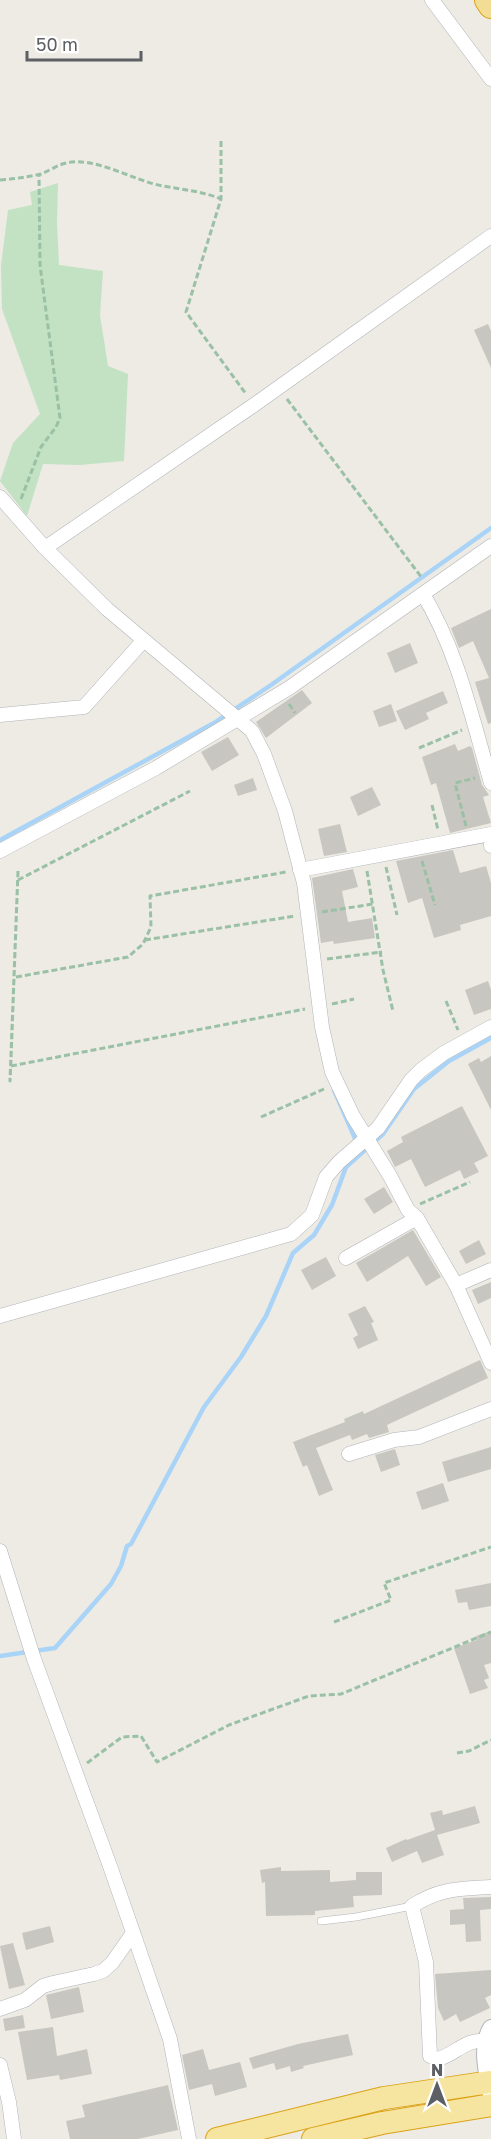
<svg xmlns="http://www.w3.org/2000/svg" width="491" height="2139" font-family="'Golos Text',sans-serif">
<rect width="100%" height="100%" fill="#edebe4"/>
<polygon fill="#c2e2c3" points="58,183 57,223 59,265 103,271 100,315 108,366 128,374 124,461 80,465 43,464 27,516 0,481 13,443 40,414 2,309 1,266 8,210 32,205 30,192"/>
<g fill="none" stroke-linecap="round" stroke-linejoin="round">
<g stroke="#a9d4f7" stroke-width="4.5">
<polyline points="0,840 214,723 271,685 491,528"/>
<polyline points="334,1090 357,1143"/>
<polyline points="0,1656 55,1648 111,1584 121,1566 127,1546 131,1544 204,1407 241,1357 266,1316 293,1253 314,1235 332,1205 346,1167 383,1134 414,1089 449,1061 491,1038"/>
</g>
</g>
<g fill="#c8c6c0">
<polygon points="488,324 491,331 491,368 474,330"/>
<polygon points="491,609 491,723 488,724 475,682 489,678 473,641 459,648 451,628"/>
<polygon points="410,643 418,663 395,673 387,653"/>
<polygon points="302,690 312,703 266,738 256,722"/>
<polygon points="443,691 448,703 426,713 429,719 405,730 396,711"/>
<polygon points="391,704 397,721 379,727 373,711"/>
<polygon points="228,737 239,755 212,771 201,752"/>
<polygon points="455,744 458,751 470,746 472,748 482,785 489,795 483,797 491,823 450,833 436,783 431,785 422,757"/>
<polygon points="253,778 257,790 238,796 234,785"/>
<polygon points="372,787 381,805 358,816 350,797"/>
<polygon points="340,824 347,852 324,856 318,829"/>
<polygon points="453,850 460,873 486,866 491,883 491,916 460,925 461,930 434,938 422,898 408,903 396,861"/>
<polygon points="353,869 358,887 342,891 348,922 372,918 375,938 334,944 333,941 321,943 312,878"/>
<polygon points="488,981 491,990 491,1009 474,1015 465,990"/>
<polygon points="491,1056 491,1110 468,1064 479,1058 481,1062"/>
<polygon points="462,1106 488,1156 474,1163 479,1172 464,1179 460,1170 425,1187 411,1159 395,1167 387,1151 403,1142 401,1137"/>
<polygon points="384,1187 393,1202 374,1214 364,1199"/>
<polygon points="413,1230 441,1277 426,1286 408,1256 367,1282 356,1263"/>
<polygon points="479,1240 486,1254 466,1264 459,1251"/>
<polygon points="326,1257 336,1276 312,1290 301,1270"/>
<polygon points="491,1282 491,1298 478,1304 472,1290"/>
<polygon points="365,1306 374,1322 371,1323 378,1340 358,1349 353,1338 358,1335 348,1314"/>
<polygon points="480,1360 488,1378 387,1425 389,1432 369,1438 367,1434 352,1440 350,1435 316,1448 333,1490 319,1496 307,1465 303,1467 293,1442 345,1422 344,1419 363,1411 364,1414"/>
<polygon points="491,1447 491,1469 448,1482 442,1462"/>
<polygon points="395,1449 400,1465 381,1472 375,1455"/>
<polygon points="443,1483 449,1501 422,1510 416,1492"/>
<polygon points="491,1583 491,1606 469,1610 467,1602 458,1603 455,1590"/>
<polygon points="491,1631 491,1663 484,1665 489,1678 484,1680 488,1688 470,1694 454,1648 477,1640 476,1636"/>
<polygon points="475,1806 480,1823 437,1835 444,1855 422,1863 417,1851 392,1862 386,1848 406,1839 407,1840 435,1830 430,1813 442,1810 443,1815"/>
<polygon points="281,1867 281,1871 330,1870 330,1882 356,1880 356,1872 382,1872 382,1895 353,1896 354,1907 315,1911 315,1915 266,1916 265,1882 262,1883 260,1870"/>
<polygon points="491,1897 491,1909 480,1910 481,1941 466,1942 465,1924 450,1925 450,1910 464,1909 463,1898"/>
<polygon points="50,1926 54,1942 26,1950 22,1933"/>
<polygon points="13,1943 25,1985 9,1989 0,1946"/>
<polygon points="491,1970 491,1995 485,1998 490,2008 460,2022 456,2014 444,2021 438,2008 435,1974"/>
<polygon points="79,1987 84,2012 51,2019 46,1995"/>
<polygon points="23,2015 25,2028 5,2031 3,2019"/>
<polygon points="53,2027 57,2056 87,2049 92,2074 60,2080 59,2075 27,2080 18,2032"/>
<polygon points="348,2034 353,2055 303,2066 304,2068 291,2072 290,2066 276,2070 274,2063 253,2069 249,2058 298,2044"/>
<polygon points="203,2049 209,2070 240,2062 247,2087 215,2096 212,2084 189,2090 182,2055"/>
<polygon points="168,2085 178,2130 138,2139 70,2139 66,2121 85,2117 82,2105"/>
</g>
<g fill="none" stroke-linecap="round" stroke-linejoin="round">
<defs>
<polyline id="service" points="321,1921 356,1917 412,1906"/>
<g id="minor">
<polyline points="432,0 491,79"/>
<polyline points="0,497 45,548 107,609 252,731 264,754 285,811 304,883 322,1027 332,1072 353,1116 390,1176 408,1210 417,1218 456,1285 491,1363"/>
<polyline points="45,548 254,405 491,236"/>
<path d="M423 594C458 652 472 718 491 783"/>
<polyline points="0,715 84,707 143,641"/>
<polyline points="491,844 491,846"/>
<polyline points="0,851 156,768 289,688 491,546"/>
<polyline points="300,870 491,834"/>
<polyline points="346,1258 417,1218"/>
<polyline points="456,1285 491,1270"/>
<polyline points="0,1316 291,1234 312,1215 326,1177 339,1162 378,1128 411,1080 421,1070 444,1053 491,1027"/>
<polyline points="349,1454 394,1440 419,1437 491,1409"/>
<polyline points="0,1551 34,1659 110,1866 170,2039 189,2139"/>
<polyline points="0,2009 25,2000 43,1986 53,1983 94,1974 103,1971 112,1963 133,1933"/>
<path d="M485 2041C465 2039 456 2054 438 2059L430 2056 426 1962 412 1906C440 1888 459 1889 491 1887"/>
<polyline points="0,2065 9,2102 14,2139"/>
</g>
<path id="tertiary" d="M491 2094C487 2074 480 2046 491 2028"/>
<g id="trunk">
<polyline points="217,2139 384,2098 491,2082"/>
<polyline points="313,2139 382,2123 491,2105"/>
</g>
<polyline id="motorway" points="487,0 491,6"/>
</defs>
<use href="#service" stroke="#b1b4b8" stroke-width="8"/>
<use href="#minor" stroke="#b1b4b8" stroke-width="15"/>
<use href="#tertiary" stroke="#b1b4b8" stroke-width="18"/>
<use href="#trunk" stroke="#dca114" stroke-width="24"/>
<use href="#motorway" stroke="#dca114" stroke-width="26"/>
<g stroke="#9ac0a6" stroke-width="3" stroke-dasharray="6 3" stroke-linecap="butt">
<polyline points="221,141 221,199 186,312 246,394"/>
<path d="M0 180C14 179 27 177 41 174 49 171 57 165 66 163 95 156 134 181 163 186 184 190 202 191 221 199"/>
<polyline points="287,399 422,578"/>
<polyline points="21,499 41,447 56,427 60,418 40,265 39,174"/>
<polyline points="289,704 295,713"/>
<polyline points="419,748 462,730"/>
<polyline points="432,805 438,830"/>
<polyline points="466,826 455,783 475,778"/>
<polyline points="422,861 435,905"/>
<polyline points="386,867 397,915"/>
<polyline points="18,871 11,1059 10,1081 18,871"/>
<polyline points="367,871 383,970 393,1011"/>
<polyline points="18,880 190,791"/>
<polyline points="322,912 373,904"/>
<polyline points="145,940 295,916"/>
<polyline points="327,959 382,952"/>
<polyline points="16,977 128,957 143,944 151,927 150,896 286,872"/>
<polyline points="446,1001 458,1030"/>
<polyline points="332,1004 354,999"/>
<polyline points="11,1066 305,1009"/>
<polyline points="261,1117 324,1089"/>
<polyline points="420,1204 470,1182"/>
<polyline points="334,1622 391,1600 384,1583 491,1547"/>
<polyline points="457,1753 469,1751 491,1740"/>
<polyline points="87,1763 122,1737 141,1736 157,1762 229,1725 309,1696 341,1694 491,1632"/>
</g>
<use href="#service" stroke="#fff" stroke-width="7"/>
<use href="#minor" stroke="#fff" stroke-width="14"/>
<use href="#tertiary" stroke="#fff" stroke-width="16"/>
<use href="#trunk" stroke="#f6e5a1" stroke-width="22"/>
<use href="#motorway" stroke="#f3dd94" stroke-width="24"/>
</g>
<g transform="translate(437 2085)" stroke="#ffffff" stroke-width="4.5" paint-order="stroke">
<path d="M0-4.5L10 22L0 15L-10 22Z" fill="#5c5f63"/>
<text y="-9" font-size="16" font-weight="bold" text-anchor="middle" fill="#5c5f63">N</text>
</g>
<path d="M27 51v9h114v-9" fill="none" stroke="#5c5f63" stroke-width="3"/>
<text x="36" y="51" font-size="18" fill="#5c5f63" stroke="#ffffff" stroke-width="4.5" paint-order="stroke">50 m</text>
</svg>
